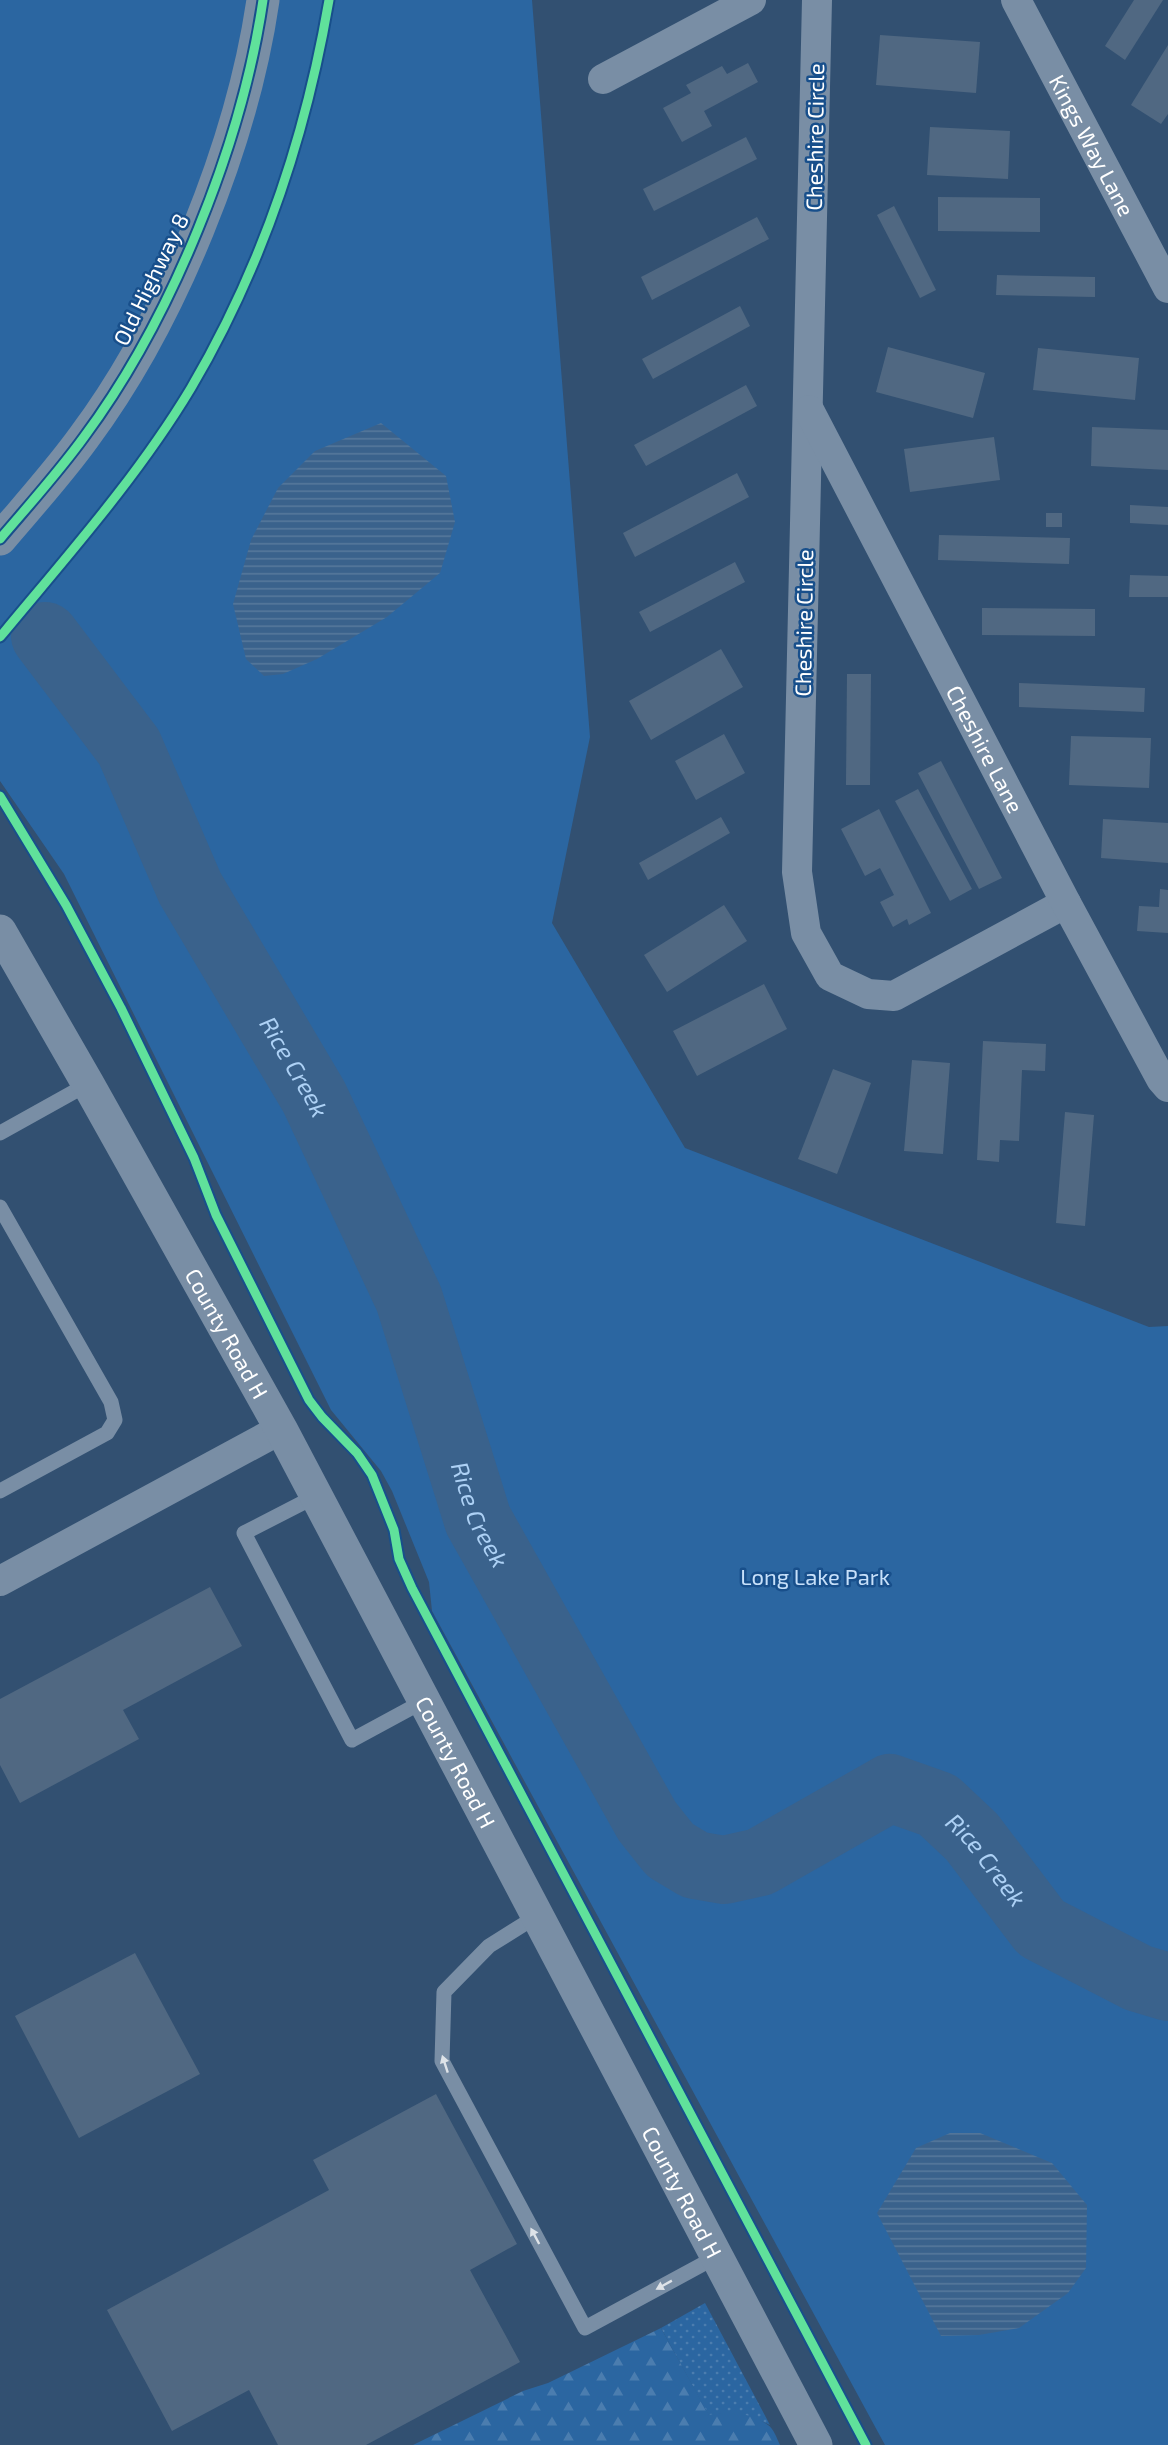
<svg xmlns="http://www.w3.org/2000/svg" width="1168" height="2445" font-family="'Exo 2',sans-serif">
<defs>
<pattern id="grass-dots" width="8" height="8" patternUnits="userSpaceOnUse" patternTransform="scale(1.5)"><rect width="8" height="8" fill="#2b66a1"/><path d="M2 2h.1M6 6h.1" fill="none" stroke="#4b7daf" stroke-width="1.8" stroke-linecap="round"/></pattern>
<pattern id="forest-firs" width="22" height="20" patternUnits="userSpaceOnUse" patternTransform="scale(1.5)"><rect width="22" height="20" fill="#2b66a1"/><path d="M5 1l3.5 6h-7zM16 11l3.5 6h-7z" fill="#4b7daf"/></pattern>
<pattern id="water-rules" width="6" height="5" patternUnits="userSpaceOnUse" patternTransform="scale(1.5)"><rect width="6" height="5" fill="#3a628c"/><path d="M0 2.5h6" fill="none" stroke="#587a9d"/></pattern>
</defs>
<rect width="100%" height="100%" fill="#325071"/>
<path fill="url(#grass-dots)" d="M705 2303 770 2425C750 2416 730 2409 709 2416L661 2328Z"/>
<path fill="url(#forest-firs)" d="M661 2328 709 2415C727 2410 752 2413 768 2425 774 2429 777 2439 780 2445H413L523 2391 548 2383Z"/>
<polygon fill="#2b66a1" points="0,0 532,0 590,737 552,923 685,1148 1149,1327 1168,1326 1168,2445 885,2445 432,1611 429,1582 392,1491 381,1471 331,1410 64,874 0,781"/>
<g fill="url(#water-rules)">
<polygon points="381,423 446,476 455,522 440,573 387,617 317,659 283,674 264,676 246,659 233,604 251,540 278,488 315,451"/>
<polygon points="950,2133 980,2133 1052,2163 1087,2205 1086,2268 1068,2293 1019,2328 979,2335 941,2336 877,2213 916,2148"/>
</g>
<g fill="none" stroke-linecap="round" stroke-linejoin="round">
<path stroke="#3a628c" stroke-width="68" id="s1" d="M45 636 129 747 190 888 314 1097 409 1299 478 1520 647 1821 670 1850 695 1865 724 1870 760 1862 890 1788 938 1805 972 1837 1041 1928 1138 1978 1168 1987"/>
</g>
<g fill="#506882">
<polygon points="1134,0 1163,0 1125,60 1105,46"/>
<polygon points="880,35 980,42 976,93 876,85"/>
<polygon points="1168,45 1168,114 1161,124 1131,105"/>
<polygon points="748,63 758,82 704,111 712,126 682,142 663,108 691,93 686,85 722,66 727,74"/>
<polygon points="930,127 1010,131 1008,179 927,175"/>
<polygon points="746,137 757,159 654,211 643,189"/>
<polygon points="938,197 1040,198 1040,232 938,231"/>
<polygon points="894,206 936,290 920,298 877,215"/>
<polygon points="757,217 769,239 652,300 641,277"/>
<polygon points="997,275 1095,277 1095,297 996,295"/>
<polygon points="740,306 750,326 653,379 642,359"/>
<polygon points="888,347 985,373 973,418 876,392"/>
<polygon points="1038,348 1139,358 1135,400 1033,390"/>
<polygon points="746,385 757,406 646,466 634,445"/>
<polygon points="1092,427 1168,430 1168,470 1091,466"/>
<polygon points="994,437 1000,480 910,492 904,449"/>
<polygon points="737,473 749,497 635,557 623,533"/>
<polygon points="1130,505 1168,507 1168,525 1130,523"/>
<rect x="1046" y="513" width="16" height="14"/>
<polygon points="939,535 1070,538 1069,564 938,560"/>
<polygon points="735,562 745,582 650,632 639,612"/>
<polygon points="1130,575 1168,576 1168,597 1129,597"/>
<polygon points="982,608 1095,609 1095,636 982,635"/>
<polygon points="721,649 743,687 651,740 629,701"/>
<polygon points="847,674 871,674 870,785 846,785"/>
<polygon points="1019,683 1145,688 1144,712 1019,707"/>
<polygon points="724,734 745,773 696,800 675,761"/>
<polygon points="1071,736 1151,738 1149,788 1069,785"/>
<polygon points="941,761 1002,878 979,889 918,773"/>
<polygon points="918,789 972,889 950,901 895,801"/>
<polygon points="879,809 931,913 909,925 907,919 893,927 880,902 894,895 880,868 865,876 841,829"/>
<polygon points="721,817 730,833 648,880 639,863"/>
<polygon points="1103,819 1168,823 1168,863 1101,858"/>
<polygon points="1160,889 1168,890 1168,933 1137,931 1139,906 1159,907"/>
<polygon points="724,905 747,941 667,992 644,955"/>
<polygon points="764,984 787,1029 697,1076 673,1031"/>
<polygon points="983,1041 1046,1044 1045,1071 1022,1070 1019,1141 1000,1140 999,1162 977,1160"/>
<polygon points="912,1060 950,1063 943,1154 904,1151"/>
<polygon points="833,1069 871,1083 837,1174 798,1159"/>
<polygon points="1065,1112 1094,1115 1085,1226 1056,1223"/>
<polygon points="210,1587 242,1646 123,1710 139,1739 20,1803 0,1765 0,1699"/>
<polygon points="135,1953 200,2074 79,2138 15,2016"/>
<polygon points="436,2094 517,2244 470,2270 520,2362 366,2445 278,2445 249,2390 172,2431 107,2310 329,2190 313,2160"/>
</g>
<g fill="none" stroke-linecap="round" stroke-linejoin="round">
<g stroke="#798ea5" stroke-width="15">
<polyline points="0,1133 88,1084"/>
<polyline points="0,1207 111,1402 115,1420 107,1433 0,1491"/>
<polyline points="316,1496 244,1533 352,1740 424,1701"/>
<polyline points="537,1916 489,1946 444,1992 442,2061 585,2328 716,2257"/>
</g>
<g stroke="#798ea5" stroke-width="30">
<polyline points="817,0 797,872 806,933 830,976 868,994 894,996 1066,903"/>
<path id="s2" d="M1016 0 1168 288"/>
<polyline points="603,79 751,0"/>
<path id="s3" d="M809 410 1066 903 1161 1079 1168 1087"/>
<polyline points="0,1581 281,1429"/>
</g>
<g stroke="#798ea5" stroke-width="33">
<path d="M0 539C28 506 58 473 84 437 171 320 242 144 263 0"/>
<path id="s4" d="M0 931 88 1084 281 1429 816 2445"/>
</g>
<defs>
<g id="cycleway">
<path d="M0 539C28 506 58 473 84 437 171 320 242 144 263 0"/>
<path d="M0 637C67 556 137 478 191 388 261 269 306 135 329 0"/>
<polyline points="0,796 66,905 121,1008 194,1158 216,1215 309,1400 322,1417 357,1453 372,1475 394,1530 399,1559 412,1588 866,2445"/>
</g>
</defs>
<use href="#cycleway" stroke="#184f8b" stroke-width="13"/>
<use href="#cycleway" stroke="#60e19b" stroke-width="9"/>
</g>
<defs><path id="oneway-solid" d="M-6-.8H1V-3.2L6.5 0L1 3.2V.8H-6Z" transform="scale(1.5)"/></defs>
<g fill="#dee3e8">
<use href="#oneway-solid" transform="translate(445 2064) rotate(-108)"/>
<use href="#oneway-solid" transform="translate(535 2236) rotate(-118)"/>
<use href="#oneway-solid" transform="translate(664 2285) rotate(151)"/>
</g>
<g text-anchor="middle" dominant-baseline="central" stroke-width="5" stroke-linejoin="round" paint-order="stroke">
<g font-size="22" fill="#fff" stroke="#184f8b">
<text transform="translate(814 137) rotate(-89)">Cheshire Circle</text>
<text stroke="none"><textPath href="#s2" startOffset="164">Kings Way Lane</textPath></text>
<text transform="translate(150 279) rotate(-64)">Old Highway 8</text>
<text transform="translate(803 623) rotate(-89)">Cheshire Circle</text>
<text stroke="none"><textPath href="#s3" startOffset="382">Cheshire Lane</textPath></text>
<text stroke="none"><textPath href="#s4" startOffset="462">County Road H</textPath></text>
<text stroke="none"><textPath href="#s4" startOffset="948">County Road H</textPath></text>
<text stroke="none"><textPath href="#s4" startOffset="1434">County Road H</textPath></text>
</g>
<g font-size="22" fill="#c7e0fa" stroke="#184f8b">
<text x="815" y="1576">Long Lake Park</text>
</g>
<g font-size="24" font-style="italic" fill="#add1f5" stroke="#184f8b">
<text stroke="none"><textPath href="#s1" startOffset="500">Rice Creek</textPath></text>
<text stroke="none"><textPath href="#s1" startOffset="986">Rice Creek</textPath></text>
<text stroke="none"><textPath href="#s1" startOffset="1742">Rice Creek</textPath></text>
</g>
</g>
</svg>
